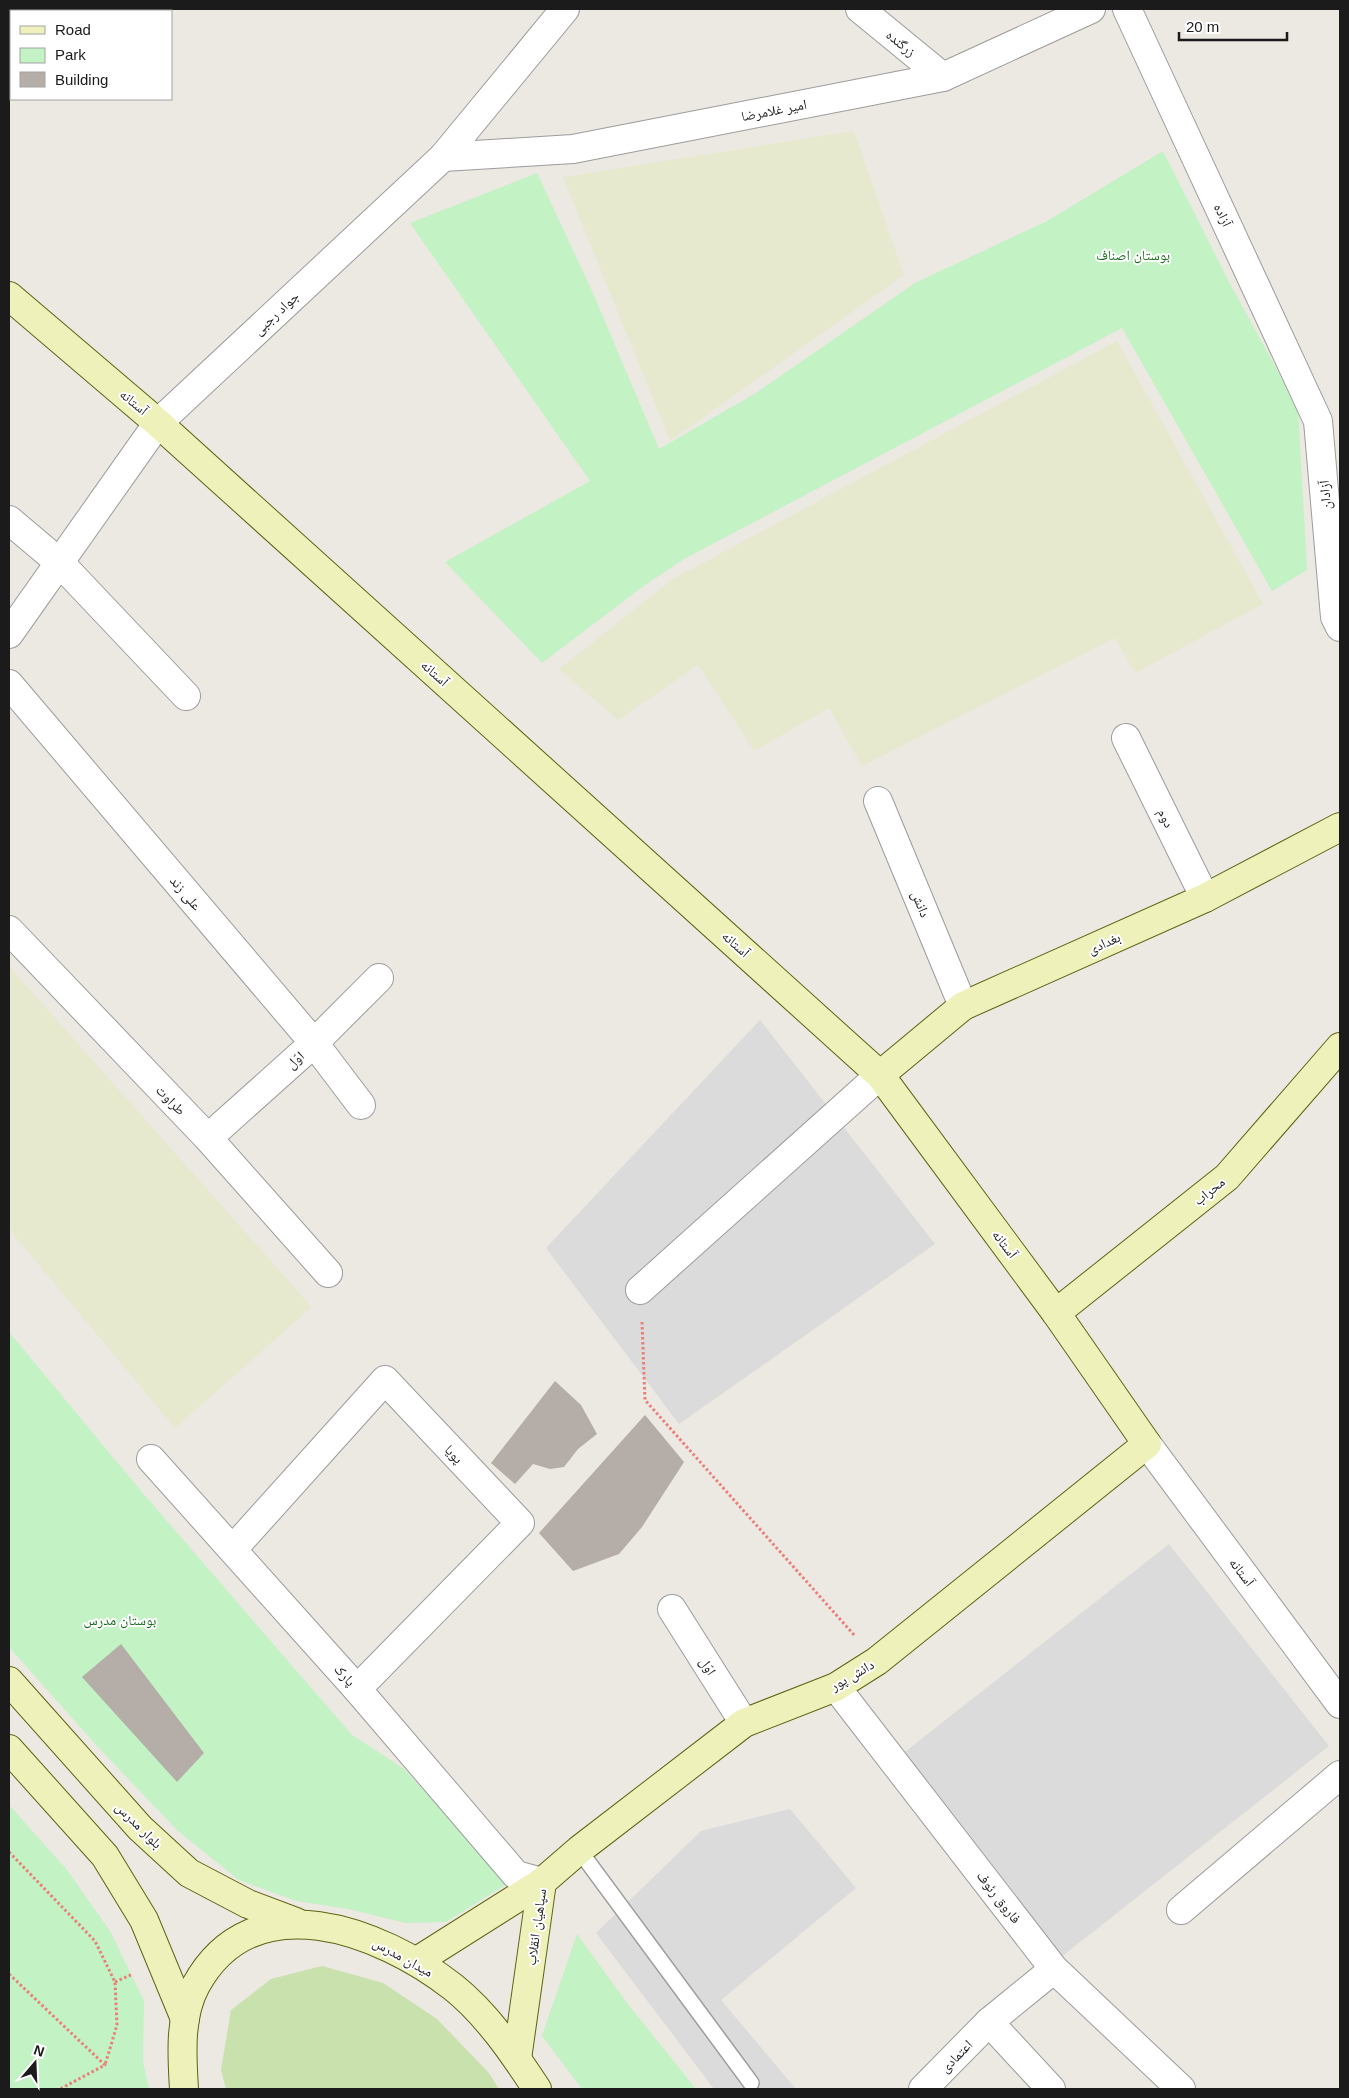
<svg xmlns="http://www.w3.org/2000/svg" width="1349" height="2098" font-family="Helvetica,'Noto Naskh Arabic',sans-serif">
<rect width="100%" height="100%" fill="#ece8e2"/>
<g fill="#e7e9cf">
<polygon points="854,131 904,275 670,441 563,177"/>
<polygon points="1117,341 1263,604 1135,673 1115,638 862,766 829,708 754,751 698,665 618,720 559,669 673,579"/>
<polygon points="9,966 312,1307 175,1428 9,1229"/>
</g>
<polygon fill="#c8e1ad" points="322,1966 383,1983 437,2019 489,2073 499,2089 226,2089 221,2070 231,2010 271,1979"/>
<g fill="#c3f2c5">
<polygon points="1163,151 1230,284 1298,408 1307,570 1272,591 1122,328 684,559 645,585 542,663 445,562 590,481 410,223 537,173 592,291 659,449 756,393 915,283 1047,221"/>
<polygon points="9,1332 141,1491 352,1735 403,1768 510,1882 446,1922 406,1923 348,1909 296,1901 239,1880 178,1831 96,1745 9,1647"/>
<polygon points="9,1805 67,1870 110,1931 144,2001 143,2061 149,2089 9,2089"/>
<polygon points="577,1934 627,2003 696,2089 582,2089 542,2036"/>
</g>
<g fill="#dbdbdb">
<polygon points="760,1020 935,1244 679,1424 546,1248"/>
<polygon points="1169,1544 1329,1746 1061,1957 901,1755"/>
<polygon points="790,1809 856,1888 721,2000 796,2089 714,2089 596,1933 701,1831"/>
</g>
<g fill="#b4ada8">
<polygon points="555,1381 581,1405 597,1434 578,1449 564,1467 550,1469 533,1464 515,1484 491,1463"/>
<polygon points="645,1415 684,1462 642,1527 619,1554 573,1571 539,1533"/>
<polygon points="121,1644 204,1753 177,1782 82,1677"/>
</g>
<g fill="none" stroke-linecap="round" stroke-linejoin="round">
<defs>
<polyline id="lane" points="579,1850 751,2083"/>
<g id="street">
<polyline points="860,9 943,77"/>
<polyline points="1127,9 1318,421 1335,617 1340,627"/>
<polyline points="443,157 573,149 943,77 1091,9"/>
<polyline points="9,520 60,563 186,696"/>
<polyline points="9,634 158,423 443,157 565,9"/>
<polyline points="9,684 314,1043 361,1105"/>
<polyline points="1126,738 1205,898"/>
<polyline points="878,801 963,1006"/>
<polyline points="9,930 208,1138 328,1273"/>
<polyline points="208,1138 314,1043 379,978"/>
<polyline points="640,1290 880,1075"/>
<polyline points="1147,1444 1340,1704"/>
<polyline points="151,1459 357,1689 516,1875 542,1882"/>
<polyline points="233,1549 385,1380 520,1523 357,1689"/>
<polyline points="672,1609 744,1723"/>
<polyline points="836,1687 1054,1969 1181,2089"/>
<polyline points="1181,1910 1340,1775"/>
<polyline points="989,2022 1051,2089"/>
<polyline points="923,2089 989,2022 1054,1969"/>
</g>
<g id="secondary">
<polyline points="9,296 158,423 880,1075 1056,1313 1147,1444 877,1661 836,1687 744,1723 579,1850 542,1882 417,1961"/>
<polyline points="880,1075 963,1006 1205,898 1340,827"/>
<polyline points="1056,1313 1227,1177 1340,1047"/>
<polyline points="9,1681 140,1828 189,1873 248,1904 296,1922"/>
<polyline points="9,1749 105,1856 144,1920 185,2019"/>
<polyline points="517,2059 542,1882"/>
<path d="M184 2089C182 2056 179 2016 196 1985 253 1881 381 1931 453 1987 487 2014 514 2054 537 2089"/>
</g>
</defs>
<use href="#lane" stroke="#9c9c9c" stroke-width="18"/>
<use href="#street" stroke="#9c9c9c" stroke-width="30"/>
<use href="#secondary" stroke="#5d6411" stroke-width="30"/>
<g stroke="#e97f76" stroke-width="3" stroke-dasharray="2.5 2.5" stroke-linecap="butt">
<polyline points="642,1322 645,1400 855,1636"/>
<polyline points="9,1852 95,1941 115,1982 117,2025 105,2065"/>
<polyline points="9,1974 105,2065 60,2089"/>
<polyline points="115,1982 133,1974"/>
</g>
<use href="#lane" stroke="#fff" stroke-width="15"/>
<use href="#street" stroke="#fff" stroke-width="28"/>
<use href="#secondary" stroke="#eff1bb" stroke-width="28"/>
</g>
<g text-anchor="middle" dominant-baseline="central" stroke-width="4" stroke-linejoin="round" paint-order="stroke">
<g font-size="14" fill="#1b1b1b" stroke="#fff">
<text transform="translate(901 43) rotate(39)">زرگنده</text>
<text transform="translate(774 110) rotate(-11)">امیر غلامرضا</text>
<text transform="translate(1223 215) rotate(65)">آزاده</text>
<text transform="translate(276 313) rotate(-43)">جواد رجبی</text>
<text transform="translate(134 402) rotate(40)">آستانه</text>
<text transform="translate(1325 495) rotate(-95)">آزادان</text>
<text transform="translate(435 673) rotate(42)">آستانه</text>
<text transform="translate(1166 818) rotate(64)">دوم</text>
<text transform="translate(186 893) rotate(50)">علی زند</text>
<text transform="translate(921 904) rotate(68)">دانش</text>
<text transform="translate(1104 943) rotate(-24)">بغدادی</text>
<text transform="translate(736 944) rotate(42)">آستانه</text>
<text transform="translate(295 1060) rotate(-42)">اوّل</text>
<text transform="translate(171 1100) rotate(46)">طراوت</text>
<text transform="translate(1209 1191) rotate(-39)">محراب</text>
<text transform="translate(1005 1244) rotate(53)">آستانه</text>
<text transform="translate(454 1454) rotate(47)">پویا</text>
<text transform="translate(1242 1572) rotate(53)">آستانه</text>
<text transform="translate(708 1666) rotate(58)">اوّل</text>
<text transform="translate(345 1675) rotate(48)">پارک</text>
<text transform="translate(852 1675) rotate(-30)">دانش پور</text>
<text transform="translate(139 1825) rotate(45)">بلوار مدرس</text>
<text transform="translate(999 1897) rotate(52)">فاروق رئوف</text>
<text transform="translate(536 1927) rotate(-82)">سپاهیان انقلاب</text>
<text transform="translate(403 1957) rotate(29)">میدان مدرس</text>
<text transform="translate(956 2056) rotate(-45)">اعتمادی</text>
</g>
<g font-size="14" fill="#176b1c" stroke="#fff">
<text x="1133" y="255">بوستان اصناف</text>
<text x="120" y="1620">بوستان مدرس</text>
</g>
</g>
<rect width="1349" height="2098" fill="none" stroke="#1b1b1b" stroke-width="20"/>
<rect x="10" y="10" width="162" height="90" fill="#ffffff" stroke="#a4a4a4"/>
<rect x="20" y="26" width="25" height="8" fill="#eff1bb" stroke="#a4a4a4"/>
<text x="55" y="35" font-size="15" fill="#1b1b1b">Road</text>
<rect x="20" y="48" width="25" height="15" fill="#c3f2c5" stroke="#a4a4a4"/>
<text x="55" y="60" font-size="15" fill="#1b1b1b">Park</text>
<rect x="20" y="72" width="25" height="15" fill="#b4ada8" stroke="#a4a4a4"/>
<text x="55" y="85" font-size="15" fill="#1b1b1b">Building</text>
<g transform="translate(35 2063) rotate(19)" stroke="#ffffff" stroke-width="4" paint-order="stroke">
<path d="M0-4L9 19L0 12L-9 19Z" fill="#1b1b1b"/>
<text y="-8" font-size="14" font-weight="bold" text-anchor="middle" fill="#1b1b1b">N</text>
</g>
<path d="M1179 32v8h108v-8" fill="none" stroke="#1b1b1b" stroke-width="2.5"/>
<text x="1186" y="32" font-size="15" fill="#1b1b1b" stroke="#ffffff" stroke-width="4" paint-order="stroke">20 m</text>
</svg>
